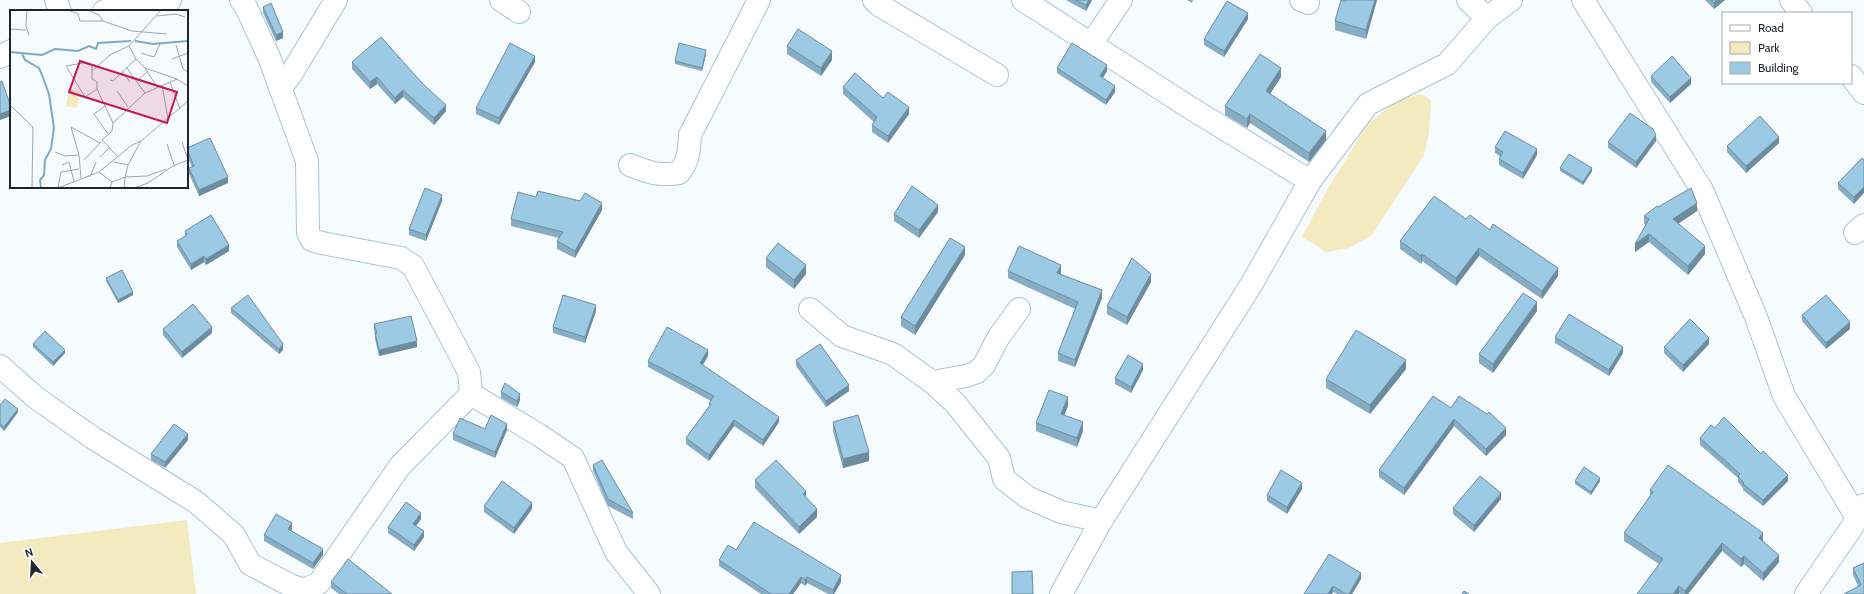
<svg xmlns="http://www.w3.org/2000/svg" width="1864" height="594" font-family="Cabin,sans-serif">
<rect width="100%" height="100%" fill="#f6fbfe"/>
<g fill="#f4eac0">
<polygon points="1421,94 1431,100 1429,133 1424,155 1372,235 1349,248 1326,252 1302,237 1327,190 1367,125 1396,101"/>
<polygon points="187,520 196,594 0,594 0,543"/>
</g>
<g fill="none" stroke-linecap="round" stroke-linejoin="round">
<defs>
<g id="minor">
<polyline points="56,0 60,11"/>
<polyline points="241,0 246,7 269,57 307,161 308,233 312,240 322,243 401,258 413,266 469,372 471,394 539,435 573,458 616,552 649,594"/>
<polyline points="501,0 519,12"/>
<polyline points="874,0 879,5 997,75"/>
<polyline points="1023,0 1192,109 1310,181"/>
<polyline points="1301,0 1308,3"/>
<polyline points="1468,0 1487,18"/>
<polyline points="1583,0 1702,190 1756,317 1784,396 1856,516"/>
<polyline points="1791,0 1801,13"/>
<polyline points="104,11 170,0"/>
<polyline points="1091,44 1121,0"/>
<polyline points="0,57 11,51"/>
<polyline points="1851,76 1864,93"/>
<polyline points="280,88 290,76 336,0"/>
<path d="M630 165C650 173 658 176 679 173 689 161 689 150 690 135L759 0"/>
<polyline points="1855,233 1864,225"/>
<polyline points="810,309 842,336 893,354 932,382 955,403 999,458 1004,479 1027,497 1061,512 1101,521"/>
<polyline points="0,366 35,397 93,438 196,502 234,535 250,564 290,585 304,590 319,583 400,466 471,394"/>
<polyline points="932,382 966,376 977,372 984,365 998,338 1019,309"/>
<polyline points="1061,594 1101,521 1251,285 1310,181 1368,104 1447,64 1487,18 1511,0"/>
<polyline points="1806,594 1852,527 1864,505"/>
</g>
</defs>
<use href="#minor" stroke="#aac3d3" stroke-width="24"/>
<use href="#minor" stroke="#fff" stroke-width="22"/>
</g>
<g fill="#86adc3">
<polygon points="1066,0 1092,0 1086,11"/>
<polygon points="1187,0 1193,0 1192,3"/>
<polygon points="1377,0 1366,39 1335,30 1335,21 1345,1"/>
<polygon points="1705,0 1725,0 1714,9"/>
<polygon points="263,7 283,38 276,41 263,13"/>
<polygon points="1248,19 1224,57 1204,45 1204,39"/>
<polygon points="787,46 832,60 821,76 787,54"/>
<polygon points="706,54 702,71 675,64 675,61"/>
<polygon points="352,62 446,111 434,125 403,97 395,104 377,84 370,89 352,69"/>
<polygon points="535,62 499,125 476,114 476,108"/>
<polygon points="1057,68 1107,71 1103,78 1115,92 1106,105 1057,73"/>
<polygon points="1651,76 1691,84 1670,103 1651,82"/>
<polygon points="1281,77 1270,94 1326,140 1309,162 1250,123 1247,128 1225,115 1225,106"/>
<polygon points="843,87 883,98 909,114 888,143 872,132 872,125 874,122 843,94"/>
<polygon points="1656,141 1636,168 1608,148 1608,142"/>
<polygon points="1779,143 1746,173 1727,152 1727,146"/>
<polygon points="1495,147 1537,155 1523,179 1499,165 1499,159 1501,157 1495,153"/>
<polygon points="187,148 228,183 199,196 189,174 189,168 192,167 187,156"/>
<polygon points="1862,158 1854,204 1838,189 1838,183"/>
<polygon points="1560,168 1592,171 1583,185 1560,171"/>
<polygon points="536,197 602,210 575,258 557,249 557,241 559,238 511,226 511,219"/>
<polygon points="442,201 426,241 409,235 409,229"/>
<polygon points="1658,207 1697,211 1678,224 1705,254 1688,275 1649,242 1635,252 1646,225 1644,224 1644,216"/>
<polygon points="938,212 919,238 894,221 894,214"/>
<polygon points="1466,219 1490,230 1558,276 1542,299 1479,256 1456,286 1422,261 1421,264 1400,249 1400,241"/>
<polygon points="185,231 229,251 206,265 204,262 191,270 177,247 177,241 185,236"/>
<polygon points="965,255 915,335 901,326 901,317"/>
<polygon points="766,258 806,274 794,289 766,267"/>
<polygon points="1008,271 1061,273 1060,274 1102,298 1075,367 1058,361 1058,353 1075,309 1008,278"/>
<polygon points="106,278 133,295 118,303 106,281"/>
<polygon points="1151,282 1127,325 1107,314 1107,306"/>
<polygon points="231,308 283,350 279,354 231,313"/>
<polygon points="596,311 585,343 553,333 553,327"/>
<polygon points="1537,311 1493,373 1479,363 1479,354"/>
<polygon points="1802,315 1850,329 1826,349 1802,321"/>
<polygon points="374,324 417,347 379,356 375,339 375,335 374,330"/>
<polygon points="163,329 212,333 182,358 163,335"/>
<polygon points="1555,337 1623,353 1609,376 1555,343"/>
<polygon points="33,344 65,353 53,366 33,347"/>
<polygon points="1709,344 1683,372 1664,353 1664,347"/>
<polygon points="708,356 703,365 779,422 763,446 734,426 709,461 686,444 686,438 709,406 709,403 711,401 648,367 648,361"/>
<polygon points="796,360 849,391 826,407 796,366"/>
<polygon points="1406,369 1370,414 1326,388 1326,379"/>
<polygon points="1143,370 1131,393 1115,384 1115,378"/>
<polygon points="501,392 520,400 517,407 501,398"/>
<polygon points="0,405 18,412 4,431 0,427"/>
<polygon points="1068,406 1064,415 1083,431 1077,447 1036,431 1036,423"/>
<polygon points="1451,408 1506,435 1486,456 1454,426 1404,495 1379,477 1379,470"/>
<polygon points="833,422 869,461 843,468 833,431"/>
<polygon points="1715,428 1788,481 1763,506 1743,490 1743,488 1738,482 1738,478 1700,445 1700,438"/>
<polygon points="485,429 507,430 495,458 453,440 453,434"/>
<polygon points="188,440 165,468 151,460 151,454"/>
<polygon points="593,465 633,513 633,519 608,506 593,471"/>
<polygon points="755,480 806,497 817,517 799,534 755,488"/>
<polygon points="1575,481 1600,481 1591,495 1575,484"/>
<polygon points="1302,489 1287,514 1267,501 1267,495"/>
<polygon points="1650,490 1763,541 1779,562 1763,581 1744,564 1741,567 1722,551 1688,594 1680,594 1659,564 1624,541 1624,533 1650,496"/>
<polygon points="1501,499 1474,532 1453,514 1453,508"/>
<polygon points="484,506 532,509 514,534 484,512"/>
<polygon points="421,519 416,526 424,537 414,551 388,533 388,527"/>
<polygon points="292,529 291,531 323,555 313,569 264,541 264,535"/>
<polygon points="736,550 841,582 834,594 828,594 807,583 805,586 801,583 793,594 761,594 719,566 719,560"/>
<polygon points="1864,563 1864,594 1858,586 1853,575 1853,568"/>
<polygon points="1361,579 1352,594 1337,594 1333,592 1332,594 1304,594"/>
<polygon points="331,582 392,594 339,594 331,588"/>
</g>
<g fill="#6d8d9f">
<polygon points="1089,0 1092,0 1086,11 1086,5"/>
<polygon points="1375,0 1377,0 1366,39 1366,30"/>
<polygon points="1717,0 1725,0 1714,9 1714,3"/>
<polygon points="1248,13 1248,19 1224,57 1224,51"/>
<polygon points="283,32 283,38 276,41 276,35"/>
<polygon points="706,50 706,54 702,71 702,68"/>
<polygon points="832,51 832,60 821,76 821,68"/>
<polygon points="535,56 535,62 499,125 499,118"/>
<polygon points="1107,65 1107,71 1100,82 1100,76"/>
<polygon points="1281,68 1281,77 1266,100 1266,91"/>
<polygon points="377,77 377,84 370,89 370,82"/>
<polygon points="1691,78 1691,84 1670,103 1670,97"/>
<polygon points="1115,86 1115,92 1106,105 1106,100"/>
<polygon points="403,90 403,97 395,104 395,98"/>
<polygon points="446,105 446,111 434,125 434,118"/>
<polygon points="909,107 909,114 888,143 888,136"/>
<polygon points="11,110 11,116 0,120 0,114"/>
<polygon points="1250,114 1250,123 1247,128 1247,119"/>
<polygon points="1326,131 1326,140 1309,162 1309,153"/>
<polygon points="1656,135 1656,141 1636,168 1636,162"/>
<polygon points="1779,137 1779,143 1746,173 1746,166"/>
<polygon points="1537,149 1537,155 1523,179 1523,173"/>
<polygon points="1592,168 1592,171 1583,185 1583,182"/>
<polygon points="228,177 228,183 199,196 199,190"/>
<polygon points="1864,187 1864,193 1854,204 1854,197"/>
<polygon points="442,195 442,201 426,241 426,235"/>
<polygon points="602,203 602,210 575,258 575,251"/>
<polygon points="1697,203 1697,211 1673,227 1673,219"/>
<polygon points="938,205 938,212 919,238 919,230"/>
<polygon points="1649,234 1649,242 1635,252 1635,244"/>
<polygon points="229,245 229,251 206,265 206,259"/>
<polygon points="1705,246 1705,254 1688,275 1688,266"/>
<polygon points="965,247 965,255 915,335 915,326"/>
<polygon points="1479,248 1479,256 1456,286 1456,278"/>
<polygon points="1422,254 1422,261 1421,264 1421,256"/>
<polygon points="204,256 204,262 191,270 191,264"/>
<polygon points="806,265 806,274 794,289 794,280"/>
<polygon points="1061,265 1061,273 1057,281 1057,273"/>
<polygon points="1558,268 1558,276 1542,299 1542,291"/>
<polygon points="1151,274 1151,282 1127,325 1127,317"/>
<polygon points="1102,290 1102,298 1075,367 1075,360"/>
<polygon points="133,292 133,295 118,303 118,300"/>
<polygon points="1537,302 1537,311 1493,373 1493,364"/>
<polygon points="596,305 596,311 585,343 585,337"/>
<polygon points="1850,322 1850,329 1826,349 1826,343"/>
<polygon points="212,327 212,333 182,358 182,352"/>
<polygon points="1709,338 1709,344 1683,372 1683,365"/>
<polygon points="417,341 417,347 379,356 379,350"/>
<polygon points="283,344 283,350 279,354 279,349"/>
<polygon points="1623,347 1623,353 1609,376 1609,370"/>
<polygon points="65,350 65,353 53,366 53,362"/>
<polygon points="708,350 708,356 700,369 700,363"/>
<polygon points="1406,360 1406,369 1370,414 1370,405"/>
<polygon points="1143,364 1143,370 1131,393 1131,387"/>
<polygon points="849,385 849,391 826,407 826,401"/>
<polygon points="520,394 520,400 517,407 517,401"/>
<polygon points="1068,397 1068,406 1061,423 1061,414"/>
<polygon points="18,409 18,412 4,431 4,427"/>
<polygon points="779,417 779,422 763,446 763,440"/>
<polygon points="1454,419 1454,426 1404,495 1404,488"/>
<polygon points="734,420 734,426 709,461 709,455"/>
<polygon points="1083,422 1083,431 1077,447 1077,438"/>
<polygon points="507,424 507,430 495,458 495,452"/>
<polygon points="1506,428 1506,435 1486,456 1486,449"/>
<polygon points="188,434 188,440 165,468 165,462"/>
<polygon points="869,452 869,461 843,468 843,459"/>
<polygon points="1788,475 1788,481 1763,506 1763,500"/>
<polygon points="1600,478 1600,481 1591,495 1591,492"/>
<polygon points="1302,483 1302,489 1287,514 1287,507"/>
<polygon points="806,491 806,498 803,494"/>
<polygon points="1501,493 1501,499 1474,532 1474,525"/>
<polygon points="532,503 532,509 514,534 514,528"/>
<polygon points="817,509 817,517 799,534 799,527"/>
<polygon points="421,513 421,519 413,530 413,524"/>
<polygon points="292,523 292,529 288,535 288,529"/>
<polygon points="424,531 424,537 414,551 414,545"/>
<polygon points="1763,533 1763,541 1759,545 1759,538"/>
<polygon points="1722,543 1722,551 1688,594 1685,594 1685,591"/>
<polygon points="323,549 323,555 313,569 313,563"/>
<polygon points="1779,555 1779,562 1763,581 1763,573"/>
<polygon points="1744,556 1744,564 1741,567 1741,559"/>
<polygon points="1361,573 1361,579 1352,594 1349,594"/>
<polygon points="841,575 841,582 834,594 833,594 833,590"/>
<polygon points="801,577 801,583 793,594 789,594"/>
<polygon points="807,577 807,583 805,586 805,580"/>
<polygon points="1333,586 1333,592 1332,594 1328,594"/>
<polygon points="1679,586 1679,594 1673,594"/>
</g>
<g fill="#9cc9e3" stroke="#6d8d9f">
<polygon points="1076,0 1089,0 1086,5"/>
<polygon points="1341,0 1345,1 1345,0 1375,0 1366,30 1335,21"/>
<polygon points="1711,0 1717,0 1714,3"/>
<polygon points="1227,1 1248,13 1224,51 1204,39"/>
<polygon points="271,3 283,32 276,35 263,7"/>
<polygon points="798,29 832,51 821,68 787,46"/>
<polygon points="381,37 423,84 446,105 434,118 403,90 395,98 377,77 370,82 352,62"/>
<polygon points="510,43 535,56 499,118 476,108"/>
<polygon points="679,43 706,50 702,68 675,61"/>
<polygon points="1072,43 1107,65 1100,76 1115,86 1106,100 1057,68"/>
<polygon points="1260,54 1281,68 1266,91 1326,131 1309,153 1250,114 1247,119 1225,106"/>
<polygon points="1672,56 1691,78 1670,97 1651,76"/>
<polygon points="855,73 883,98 888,92 909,107 888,136 872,125 877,117 843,87"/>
<polygon points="2,81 11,107 11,110 0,114 0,82"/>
<polygon points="1630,113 1653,129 1656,135 1636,162 1608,142"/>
<polygon points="1760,116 1779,137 1746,166 1727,146"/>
<polygon points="1505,131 1537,149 1523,173 1499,159 1503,152 1495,147"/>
<polygon points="210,138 228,177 199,190 189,168 194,166 187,150 187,148"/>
<polygon points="1569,154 1592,168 1583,182 1560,168"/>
<polygon points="1862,158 1864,160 1864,187 1854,197 1838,183"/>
<polygon points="912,186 938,205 919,230 894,214"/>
<polygon points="425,188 442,195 426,235 409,229"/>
<polygon points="1691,188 1697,203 1673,219 1705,246 1688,266 1649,234 1635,244 1649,219 1644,216 1657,206 1658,207"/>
<polygon points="538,191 580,201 585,193 602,203 575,251 557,241 563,232 511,219 518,192 536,197"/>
<polygon points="1434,196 1466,219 1470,215 1490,230 1493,224 1558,268 1542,291 1479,248 1456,278 1422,254 1421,256 1400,241"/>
<polygon points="211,215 229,245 206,259 204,256 191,264 177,241 187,235 185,231"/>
<polygon points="950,238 965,247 915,326 901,317"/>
<polygon points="778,243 806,265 794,280 766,258"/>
<polygon points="1019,246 1061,265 1057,273 1102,290 1075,360 1058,353 1078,302 1008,271"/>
<polygon points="1132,258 1151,274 1127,317 1107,306"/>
<polygon points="122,270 133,292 118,300 106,278"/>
<polygon points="1523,293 1537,302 1493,364 1479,354"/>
<polygon points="248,295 283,344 279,349 231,308"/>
<polygon points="563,295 596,305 585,337 553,327"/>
<polygon points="1826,295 1850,322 1826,343 1802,315"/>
<polygon points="193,304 212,327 182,352 163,329"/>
<polygon points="1569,314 1623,347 1609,370 1555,337"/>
<polygon points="411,316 417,341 379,350 375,333 377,333 374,324"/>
<polygon points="1690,319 1709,338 1683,365 1664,347"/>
<polygon points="667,327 708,350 700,363 779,417 763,440 734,420 709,455 686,438 711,404 709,403 714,396 648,361"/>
<polygon points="1356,330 1406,360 1370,405 1326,379"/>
<polygon points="45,331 65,350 53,362 33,344"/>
<polygon points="820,344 849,385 826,401 796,360"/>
<polygon points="1128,355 1143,364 1131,387 1115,378"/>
<polygon points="505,383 520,394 517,401 501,392"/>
<polygon points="1049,390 1068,397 1061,414 1083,422 1077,438 1036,423"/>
<polygon points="1433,396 1451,408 1459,396 1487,414 1489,412 1506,428 1486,449 1454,419 1404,488 1379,470"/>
<polygon points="5,399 18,409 4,427 0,424 0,405"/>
<polygon points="491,415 507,424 495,452 453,434 460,418 485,429"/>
<polygon points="858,415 869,452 843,459 833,422"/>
<polygon points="1724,417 1761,454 1763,451 1788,475 1763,500 1743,484 1744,483 1738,476 1740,474 1700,438 1711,425 1715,428"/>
<polygon points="174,424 188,434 165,462 151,454"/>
<polygon points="602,460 633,513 608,499 593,465"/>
<polygon points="776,460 806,491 803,494 817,509 799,527 755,480"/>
<polygon points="1668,465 1763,533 1759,538 1779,555 1763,573 1744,556 1741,559 1722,543 1685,591 1679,586 1673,594 1637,594 1663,559 1624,533 1653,492 1650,490"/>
<polygon points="1584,467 1600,478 1591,492 1575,481"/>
<polygon points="1281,470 1302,483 1287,507 1267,495"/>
<polygon points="1480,476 1501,493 1474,525 1453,508"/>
<polygon points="502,481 532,503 514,528 484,506"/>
<polygon points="406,502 421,513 413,524 424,531 414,545 388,527"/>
<polygon points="276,514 292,523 288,529 323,549 313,563 264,535"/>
<polygon points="754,522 841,575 833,590 807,577 805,580 801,577 789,594 771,594 719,560 728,545 736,550"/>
<polygon points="1329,554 1361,573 1349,594 1346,594 1333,586 1328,594 1304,594"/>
<polygon points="348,559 392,594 347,594 331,582"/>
<polygon points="1864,563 1864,594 1844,594 1861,585 1853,568"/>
<polygon points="1032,571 1033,594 1012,594 1012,572"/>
<polygon points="1464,591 1469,594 1462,594"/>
</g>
<g transform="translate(10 10)">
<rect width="178" height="178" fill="#f6fbfe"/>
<path d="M59 79 70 81 67 98 56 96Z" fill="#f4eac0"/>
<path fill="none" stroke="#7eaac2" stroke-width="2" d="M125 31 143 34 178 31M0 42 32 45 45 39 68 41 79 36 86 39 88 33 121 31M12 44 15 50 29 58 32 65 39 84 44 118 41 139 35 150 34 165 30 170 31 178"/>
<path fill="none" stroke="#9fa6aa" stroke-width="1" d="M17 0 16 16 19 25M58 0 68 4 70 11H93M78 0 89 5 93 11 122 21 157 24M147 6 166 4 175 7M0 19 16 20M166 35 173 59 178 62M119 36 126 49 135 58 167 69 178 76M131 43 144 47 150 34M162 49 178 43M116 57 135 83M135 58 147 77M83 60 100 45 119 36 151 0M112 61 120 72M100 70 103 71 126 49M126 72 138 61M160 72 170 99M152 75 158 109M87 79 75 87 56 56 73 53 82 55V69L87 72V79L103 113 102 121 92 130 108 147M107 81 118 97M0 95 23 117 22 178M95 96 84 104 98 124M103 113 135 83 167 69M172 132 178 150M157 134 164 155M45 142 55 146 69 145M90 147 99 138M74 150 91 132M104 152 118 155M52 155 59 152 64 171M89 162 102 172M80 167 86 152M71 168 69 145 61 117 90 133M48 177 51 162 69 159M48 178 89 162 122 135 131 131M100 178 102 172 115 167 118 155 131 131 178 91M114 178 115 167 137 166 156 159M124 178 138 173 163 156 178 150"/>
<path fill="#c2185b" fill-opacity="0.15" stroke="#c2185b" stroke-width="2" d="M70 51 167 82 157 113 59 82Z"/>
<rect width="178" height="178" fill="none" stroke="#1c262c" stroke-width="2"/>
</g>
<rect x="1722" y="12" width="130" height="72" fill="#ffffff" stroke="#a4a8ab"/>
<rect x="1730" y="25" width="20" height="6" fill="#ffffff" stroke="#a4a8ab"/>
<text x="1758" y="32" font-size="12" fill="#1c262c">Road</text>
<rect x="1730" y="42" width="20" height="12" fill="#f4eac0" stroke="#a4a8ab"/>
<text x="1758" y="52" font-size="12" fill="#1c262c">Park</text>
<rect x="1730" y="62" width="20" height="12" fill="#9cc9e3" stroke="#a4a8ab"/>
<text x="1758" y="72" font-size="12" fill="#1c262c">Building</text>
<g transform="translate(32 562) rotate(342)" stroke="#ffffff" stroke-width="3" paint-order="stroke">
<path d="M0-3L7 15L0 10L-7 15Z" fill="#1c262c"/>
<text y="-6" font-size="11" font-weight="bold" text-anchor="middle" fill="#1c262c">N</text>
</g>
</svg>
